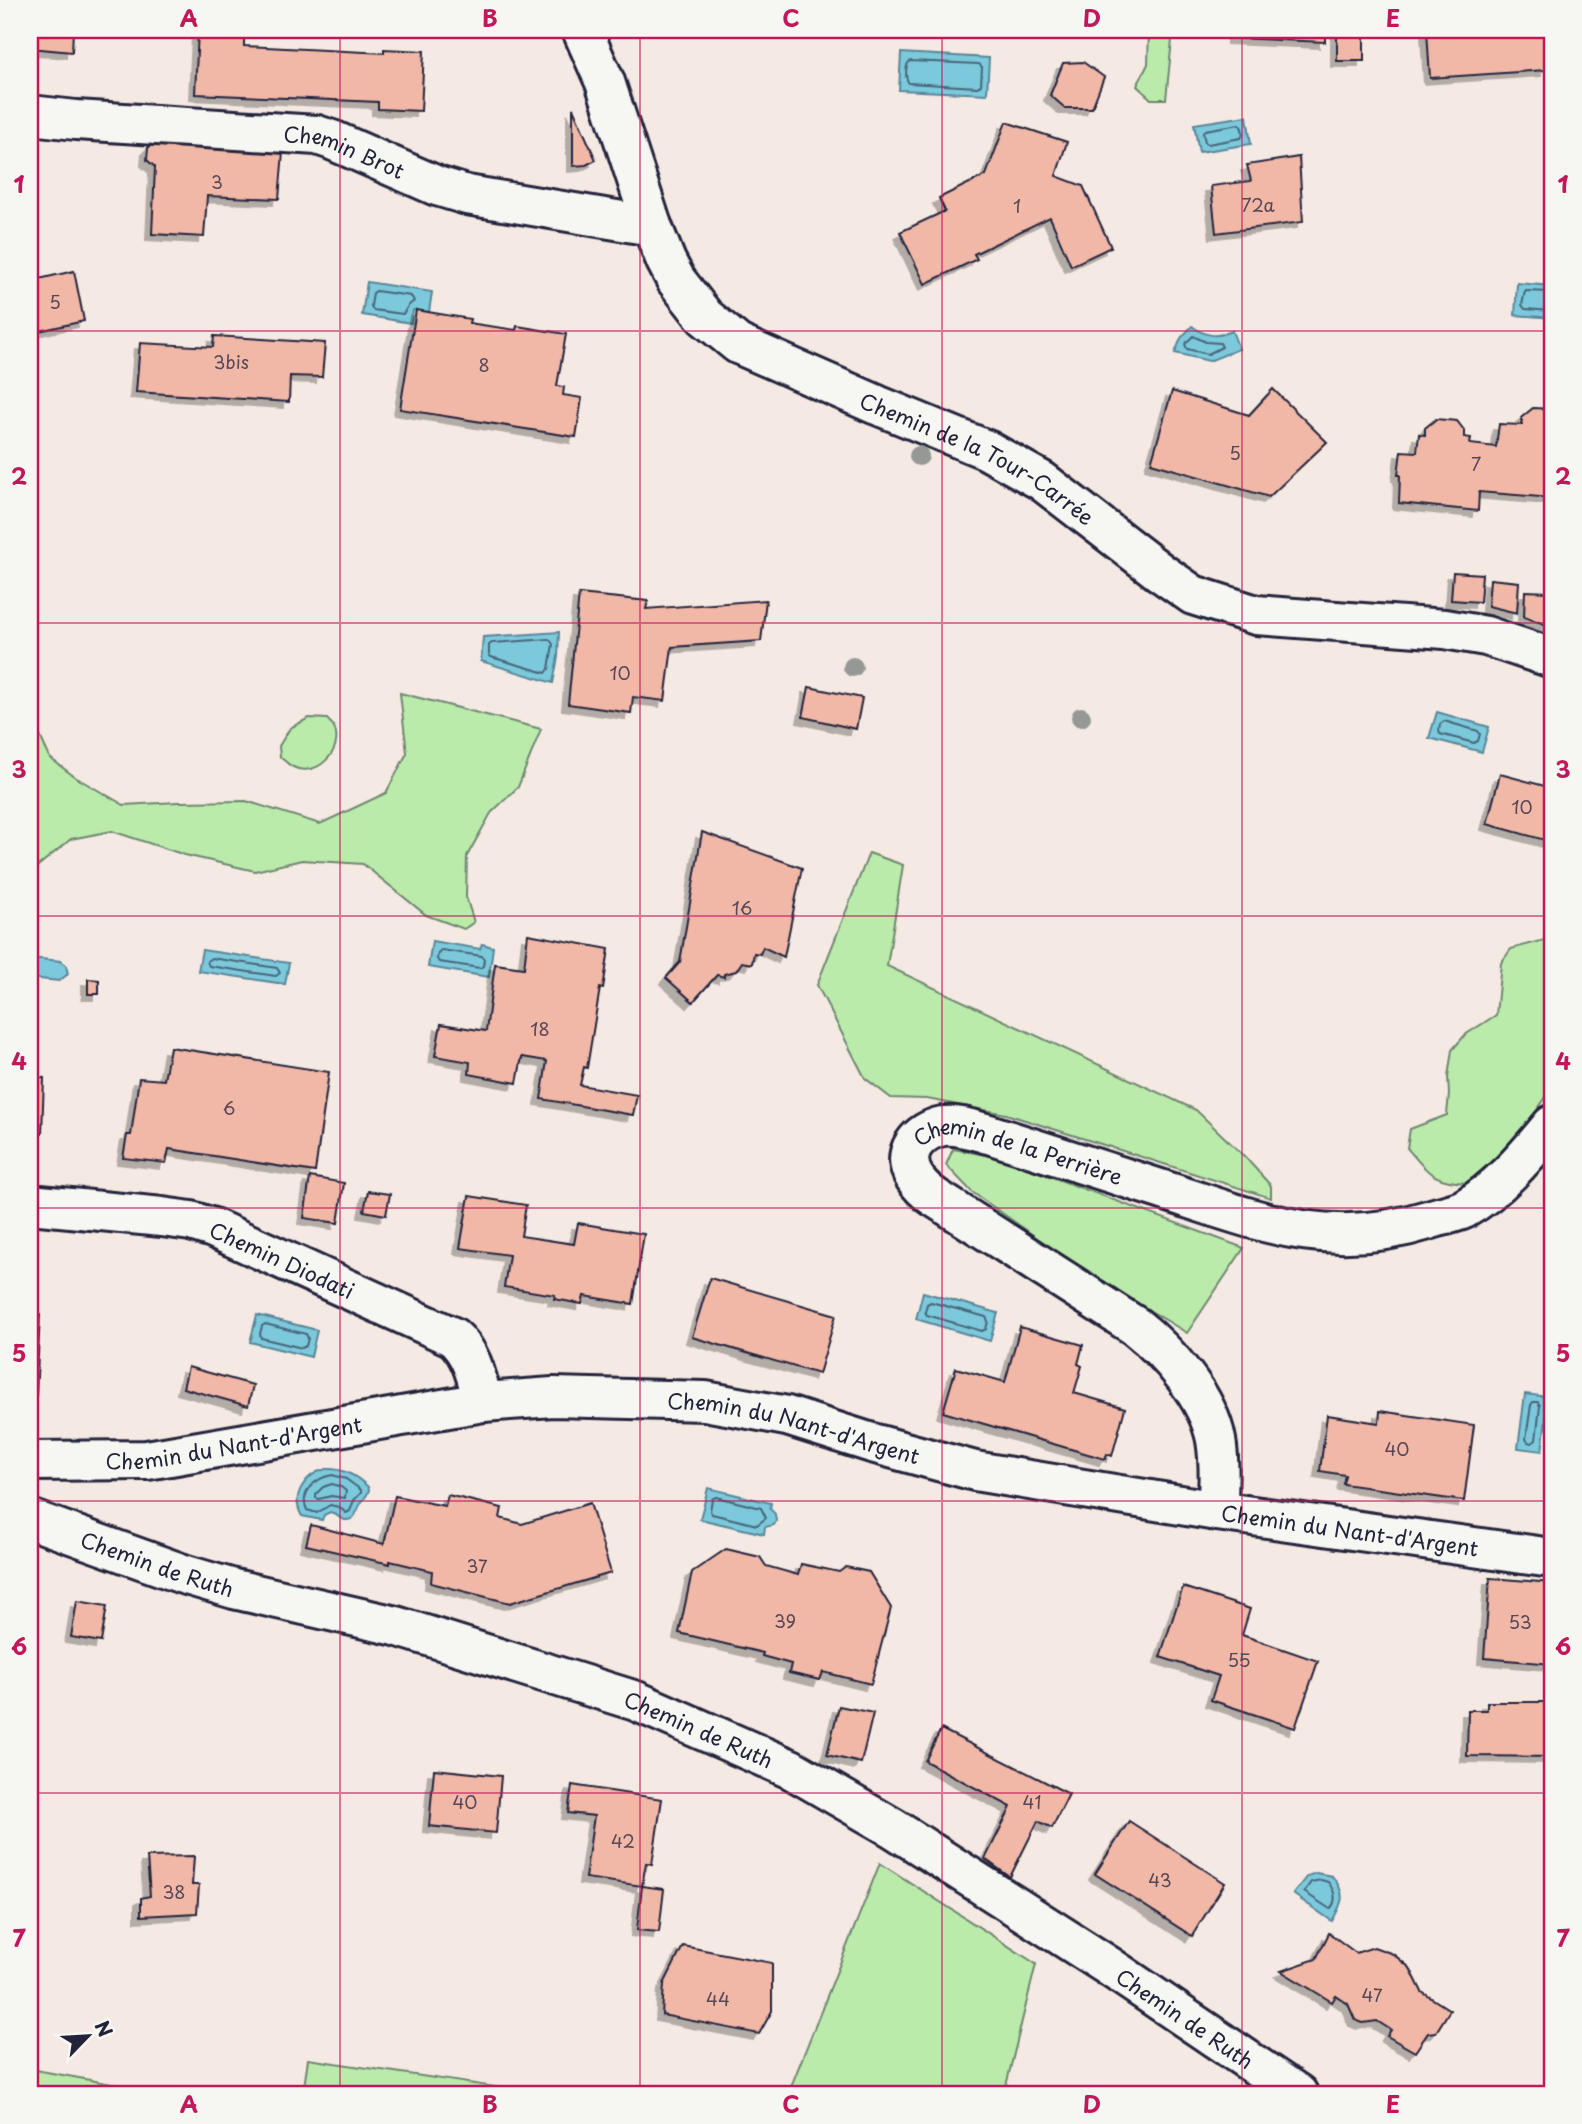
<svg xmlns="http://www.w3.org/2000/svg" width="1582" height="2124" font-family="'Playpen Sans',sans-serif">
<defs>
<filter id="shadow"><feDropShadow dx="-6" dy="6" stdDeviation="0" flood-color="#0004"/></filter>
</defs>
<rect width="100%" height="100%" fill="#f5eae3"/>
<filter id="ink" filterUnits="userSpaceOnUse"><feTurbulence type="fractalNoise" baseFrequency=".0143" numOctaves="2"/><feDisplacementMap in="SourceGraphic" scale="14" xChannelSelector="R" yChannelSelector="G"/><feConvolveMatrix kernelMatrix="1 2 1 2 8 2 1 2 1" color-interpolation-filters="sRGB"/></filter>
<g filter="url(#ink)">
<g fill="#bbebaa" stroke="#6e8672" stroke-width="2">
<polygon points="1149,30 1173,30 1166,99 1151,99 1137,86 1148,64"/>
<polygon points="400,693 541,729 518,787 491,813 467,856 466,897 474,922 464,929 426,915 363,864 302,860 255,871 185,855 112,831 71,839 33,870 30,870 30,717 31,716 50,758 75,777 124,805 178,802 246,801 320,824 386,793 407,753"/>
<path d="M309 718 327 719C329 722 333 724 334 727 345 750 316 779 293 767 289 765 284 760 280 757L279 746 290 728Z"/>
<polygon points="869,853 903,865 887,966 1196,1110 1245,1157 1271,1186 1271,1198 1006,1114 927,1099 891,1098 865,1078 817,985"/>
<path d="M1552 938V1019L1551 1021 1552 1023V1089L1511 1146 1471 1183C1435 1183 1429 1174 1407 1148L1410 1129 1447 1115 1449 1094 1448 1077 1452 1050 1465 1035 1496 1015 1501 963 1511 949Z"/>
<polygon points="953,1149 997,1157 1244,1248 1187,1333 1077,1266 972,1192 946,1165"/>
<polygon points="880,1863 1036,1964 1004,2094 788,2094"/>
<polygon points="308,2059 542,2094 303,2094"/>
<polygon points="30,2069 166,2094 30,2094"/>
</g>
<g fill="#7cc9db" stroke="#58869b" stroke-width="2">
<polygon points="901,53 989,58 987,94 899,90"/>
<polygon points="1247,116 1251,144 1199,152 1194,124"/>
<polygon points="367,282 432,292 429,312 413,310 411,323 362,315"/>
<polygon points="1517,283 1552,286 1552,318 1515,315"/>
<path d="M1192 326C1205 336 1216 338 1232 331L1239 349 1209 361 1175 353 1181 338Z"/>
<polygon points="559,632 558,657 553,683 481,661 483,637"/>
<polygon points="1437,712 1489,727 1482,752 1429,738"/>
<polygon points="432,941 480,949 482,944 493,947 489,977 428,967"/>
<polygon points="202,950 289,963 285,984 198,971"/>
<polygon points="30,958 61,961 61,962 66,965 68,974 59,981 30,978"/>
<polygon points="923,1292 998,1313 990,1341 916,1319"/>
<polygon points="257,1315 317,1330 311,1357 250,1342"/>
<polygon points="1525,1394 1549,1397 1542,1451 1518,1448"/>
<path d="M326 1469C343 1468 357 1476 368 1487L369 1490C367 1497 363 1499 360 1505 356 1511 356 1521 345 1520 339 1519 336 1513 330 1512L324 1515 322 1520 302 1516C290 1496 305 1474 326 1469Z"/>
<polygon points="708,1488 771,1503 770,1509 775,1514 776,1521 774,1525 765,1527 764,1534 700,1519"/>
<path d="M1316 1873 1332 1876C1347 1894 1343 1902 1332 1921L1293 1894 1307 1876Z"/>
</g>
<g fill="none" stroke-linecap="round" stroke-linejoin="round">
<g stroke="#46657b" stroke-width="2">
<path d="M910 61 979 64 982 67 981 85 977 87 909 83C905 79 905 64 910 61Z"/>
<path d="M1239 124C1243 127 1244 135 1241 138L1208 144 1205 142 1203 133 1205 130Z"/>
<polygon points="376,291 411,296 414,301 408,306 403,314 373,310 371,306 373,293"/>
<polyline points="1552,292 1525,291 1522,305 1525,309 1552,311"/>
<polygon points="1193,336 1206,342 1220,343 1222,347 1208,354 1187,349 1185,344"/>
<polygon points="549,639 553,644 549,669 546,673 491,657 489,655 489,645 492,643"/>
<polygon points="1444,721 1478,731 1480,734 1478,741 1474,743 1440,734 1439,731 1440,724"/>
<polygon points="441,950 482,956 484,959 483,966 480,968 439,962 437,959 438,953"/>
<polygon points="211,958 277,968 280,973 276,976 209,966 207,961"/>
<polygon points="931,1302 986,1317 988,1321 986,1329 982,1331 927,1315 925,1312 927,1304"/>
<polygon points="265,1324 306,1334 308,1338 306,1346 302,1348 261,1338 260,1334 262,1326"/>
<polygon points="1533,1402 1538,1402 1540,1406 1536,1440 1532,1443 1528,1442 1526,1439 1531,1405"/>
<path d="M332 1475 346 1479 361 1490V1493L354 1500 350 1511 346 1513 339 1507 330 1505 317 1513 307 1510C299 1493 315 1478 332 1475Z"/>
<polygon points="332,1484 341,1487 346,1491 345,1498 331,1496 319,1499 316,1498 316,1494 323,1487"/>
<polygon points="716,1497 761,1508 766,1518 757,1525 712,1514 710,1511 712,1499"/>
<path d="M1321 1880 1328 1882C1335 1891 1338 1900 1330 1909L1304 1892 1311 1882Z"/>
</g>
</g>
<g fill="#f1b8a8" stroke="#22223b" stroke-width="2" filter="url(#shadow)">
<polygon points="30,30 73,30 72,52 30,48"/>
<polygon points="198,30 244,30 244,46 384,53 384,49 424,51 421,111 378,109 378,102 195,94"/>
<polygon points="1233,30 1325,30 1325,42 1233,38"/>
<rect x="1337" y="30" width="27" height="31"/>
<polygon points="1427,30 1544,30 1547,70 1430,78"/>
<polygon points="1083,62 1104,77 1092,108 1065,108 1050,95 1063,63"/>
<polygon points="573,108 596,160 586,165 573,166"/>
<polygon points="1006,122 1067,142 1056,176 1083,186 1111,247 1071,266 1050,217 974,254 977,259 925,284 900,232 945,211 939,198 986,175"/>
<polygon points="153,143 283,152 279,199 207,196 204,237 152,234 155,167 147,160 148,148"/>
<polygon points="1299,157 1303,222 1216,233 1211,186 1251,181 1247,165"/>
<polygon points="74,271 84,321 30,333 30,281"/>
<polygon points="416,310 470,319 469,323 475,324 516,330 517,326 566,334 557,386 564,387 563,395 582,398 576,437 400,409"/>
<polygon points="214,336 325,343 322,377 290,376 289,402 136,392 140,343 213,347"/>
<polygon points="1273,389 1327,442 1269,497 1151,463 1172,391 1249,415"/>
<polygon points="1533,408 1552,409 1552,498 1479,492 1478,511 1399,503 1400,475 1398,475 1401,451 1417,452 1419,434 1425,435 1425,428 1436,419 1457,421 1464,430 1464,437 1471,438 1470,444 1496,447 1499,424 1522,425 1522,417"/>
<polygon points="1453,572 1482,574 1480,602 1451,600"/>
<polygon points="1490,579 1519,582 1517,613 1488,606"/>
<polygon points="1525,591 1551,592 1551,626 1524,617"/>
<polygon points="579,594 648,601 646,609 766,600 761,641 672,647 665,701 633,697 631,713 568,704"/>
<polygon points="809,687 862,698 856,729 803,717"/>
<polygon points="1500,774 1552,788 1552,842 1487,824"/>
<polygon points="702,832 802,868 784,957 763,947 760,954 754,953 752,964 742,962 736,971 724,974 724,977 717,975 693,1002 666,978 680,962"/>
<polygon points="528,934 609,949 603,989 600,988 587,1068 584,1067 580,1085 637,1095 633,1115 541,1099 547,1061 522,1057 517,1083 469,1074 470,1062 435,1056 441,1024 486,1031 495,964 524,968"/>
<polygon points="88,979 99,980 99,994 88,994"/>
<polygon points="170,1047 329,1072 315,1172 169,1149 166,1163 123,1158 127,1135 131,1135 139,1078 164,1080"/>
<polygon points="30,1077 44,1078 42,1134 30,1134"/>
<polygon points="310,1177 344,1183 338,1223 304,1218"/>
<polygon points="368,1191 390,1194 386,1215 364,1211"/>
<polygon points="469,1196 526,1205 521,1236 574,1244 578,1223 644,1234 633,1304 584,1296 582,1304 554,1299 555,1295 504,1287 509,1255 460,1248"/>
<polygon points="710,1278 836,1315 819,1374 692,1337"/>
<polygon points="30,1314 40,1314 36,1397 30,1397"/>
<polygon points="1020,1327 1083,1345 1078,1364 1082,1366 1074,1393 1125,1408 1112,1456 1107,1454 1105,1459 943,1412 956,1368 1005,1382"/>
<polygon points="188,1367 253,1385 248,1406 183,1388"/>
<polygon points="1380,1411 1474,1425 1464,1501 1343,1484 1345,1475 1320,1471 1327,1415 1379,1423"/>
<polygon points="448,1495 502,1508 500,1518 522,1524 590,1503 611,1573 510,1603 431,1583 432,1571 390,1561 390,1564 306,1545 311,1525 384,1544 395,1496 445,1506"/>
<polygon points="726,1549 760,1557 766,1566 798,1575 801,1564 839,1572 846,1567 869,1572 891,1608 871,1684 823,1672 820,1680 789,1673 791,1664 762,1656 763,1653 679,1633 692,1572"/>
<polygon points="1490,1578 1552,1583 1552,1664 1484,1658"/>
<polygon points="1183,1587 1250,1609 1242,1635 1318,1661 1295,1728 1211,1700 1219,1676 1160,1657"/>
<polygon points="77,1601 107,1606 101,1642 71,1637"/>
<polygon points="1487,1702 1552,1702 1552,1757 1467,1756 1468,1710 1487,1710"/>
<polygon points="839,1706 873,1713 861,1763 827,1755"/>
<polygon points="941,1729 1069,1794 1052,1828 1038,1821 1010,1877 985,1859 1011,1807 925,1761"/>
<polygon points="434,1769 501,1776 496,1833 429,1826"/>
<polygon points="572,1785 662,1799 652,1864 646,1863 642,1886 585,1878 594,1816 568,1813"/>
<polygon points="1129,1821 1225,1883 1192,1936 1095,1874"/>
<polygon points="194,1856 192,1885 199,1885 197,1913 141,1916 141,1898 150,1896 147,1857"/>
<polygon points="642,1886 664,1889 659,1932 637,1930"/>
<polygon points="1329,1933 1356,1953 1374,1947 1393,1954 1410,1968 1422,1992 1450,2010 1436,2032 1428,2033 1415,2052 1387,2036 1391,2030 1377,2021 1363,2023 1355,2020 1348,2004 1336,1996 1332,2002 1281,1971 1316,1959"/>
<polygon points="683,1946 772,1963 772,2011 759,2034 662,2015 664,1984"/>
</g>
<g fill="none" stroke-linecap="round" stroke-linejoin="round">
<defs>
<g id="street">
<path id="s1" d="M582 30 605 82 652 226 666 261 676 280 705 317 738 344 877 405 987 450 1042 481 1160 572 1193 595 1256 615 1445 629 1486 636 1552 658"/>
<path id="s2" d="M30 115 76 120 317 135 332 140 437 186 467 195 652 226"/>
<path id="s3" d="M30 1204 162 1217 191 1221 213 1228 453 1337C472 1353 477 1379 483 1402"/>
<path id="s4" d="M30 1461 147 1460 483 1402 553 1397 705 1401 787 1416 872 1443 975 1471 1217 1511 1552 1558"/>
<path id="s5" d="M1217 1511C1219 1488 1220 1464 1216 1440 1208 1397 1168 1352 1135 1326L934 1197C927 1192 920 1186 915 1178 899 1153 918 1131 943 1126 959 1124 977 1131 992 1135 1048 1153 1104 1171 1160 1189 1256 1220 1326 1252 1428 1220 1440 1216 1453 1214 1464 1209 1499 1189 1527 1155 1552 1125"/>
<path id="s6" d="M30 1519 183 1574 234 1589 396 1626 636 1701 791 1769 893 1828 1107 1965 1298 2094"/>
</g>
</defs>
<use href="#street" stroke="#22223b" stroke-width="44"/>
<use href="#street" stroke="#f6f6f2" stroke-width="38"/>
</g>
<g fill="#969896">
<circle cx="919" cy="456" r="10"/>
<circle cx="853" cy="667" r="10"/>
<circle cx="1081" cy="717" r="10"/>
</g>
</g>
<path fill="none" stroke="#c2185b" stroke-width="2" stroke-opacity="0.55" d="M340 30V2094M640 30V2094M942 30V2094M1242 30V2094M30 331H1552M30 623H1552M30 916H1552M30 1208H1552M30 1501H1552M30 1793H1552"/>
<g text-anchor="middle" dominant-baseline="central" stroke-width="5" stroke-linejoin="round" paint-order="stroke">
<g font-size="18" fill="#564856">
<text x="217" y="181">3</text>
<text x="1258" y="204">72a</text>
<text x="1017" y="205">1</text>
<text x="55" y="301">5</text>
<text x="231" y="361">3bis</text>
<text x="484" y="364">8</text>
<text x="1235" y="452">5</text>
<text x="1476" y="463">7</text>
<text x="620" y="672">10</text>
<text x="1522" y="806">10</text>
<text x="742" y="907">16</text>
<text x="540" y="1028">18</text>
<text x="229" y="1107">6</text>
<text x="1397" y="1448">40</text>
<text x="477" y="1565">37</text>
<text x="785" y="1620">39</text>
<text x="1520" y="1621">53</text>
<text x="1239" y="1659">55</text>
<text x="465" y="1801">40</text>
<text x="1032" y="1801">41</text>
<text x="623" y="1840">42</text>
<text x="1160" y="1879">43</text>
<text x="174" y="1891">38</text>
<text x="1372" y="1994">47</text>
<text x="718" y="1998">44</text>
</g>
<g font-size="21" fill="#22223b" stroke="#f6f6f2">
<text stroke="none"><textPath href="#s2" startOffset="318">Chemin Brot</textPath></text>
<text stroke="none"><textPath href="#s1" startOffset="623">Chemin de la Tour-Carrée</textPath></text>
<text stroke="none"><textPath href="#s5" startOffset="628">Chemin de la Perrière</textPath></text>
<text stroke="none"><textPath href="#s3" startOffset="261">Chemin Diodati</textPath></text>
<text stroke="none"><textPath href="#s4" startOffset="772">Chemin du Nant-d'Argent</textPath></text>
<text stroke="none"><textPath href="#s4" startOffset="205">Chemin du Nant-d'Argent</textPath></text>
<text stroke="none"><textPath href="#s4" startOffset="1339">Chemin du Nant-d'Argent</textPath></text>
<text stroke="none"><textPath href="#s6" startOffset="135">Chemin de Ruth</textPath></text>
<text stroke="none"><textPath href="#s6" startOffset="702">Chemin de Ruth</textPath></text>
<text stroke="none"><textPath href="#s6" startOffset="1269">Chemin de Ruth</textPath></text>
</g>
</g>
<rect width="1582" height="2124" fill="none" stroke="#f6f6f2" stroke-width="77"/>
<g transform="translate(88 2036) rotate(65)" stroke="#f6f6f2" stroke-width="5" paint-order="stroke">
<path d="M0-5L12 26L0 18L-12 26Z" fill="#22223b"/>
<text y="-10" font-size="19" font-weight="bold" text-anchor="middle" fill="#22223b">N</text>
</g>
<rect x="38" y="38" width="1506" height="2048" fill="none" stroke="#c2185b" stroke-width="2.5"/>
<g font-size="23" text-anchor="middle" font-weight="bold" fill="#c2185b">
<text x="189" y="27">A</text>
<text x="490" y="27">B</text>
<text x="791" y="27">C</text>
<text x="1092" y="27">D</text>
<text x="1393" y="27">E</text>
<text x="19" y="193">1</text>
<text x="1563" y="193">1</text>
<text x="19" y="485">2</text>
<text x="1563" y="485">2</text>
<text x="19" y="778">3</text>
<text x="1563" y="778">3</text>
<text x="19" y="1070">4</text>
<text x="1563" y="1070">4</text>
<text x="19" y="1362">5</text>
<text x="1563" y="1362">5</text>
<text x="19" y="1655">6</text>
<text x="1563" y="1655">6</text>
<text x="19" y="1947">7</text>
<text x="1563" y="1947">7</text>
<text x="189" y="2113">A</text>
<text x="490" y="2113">B</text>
<text x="791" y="2113">C</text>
<text x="1092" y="2113">D</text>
<text x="1393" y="2113">E</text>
</g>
</svg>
